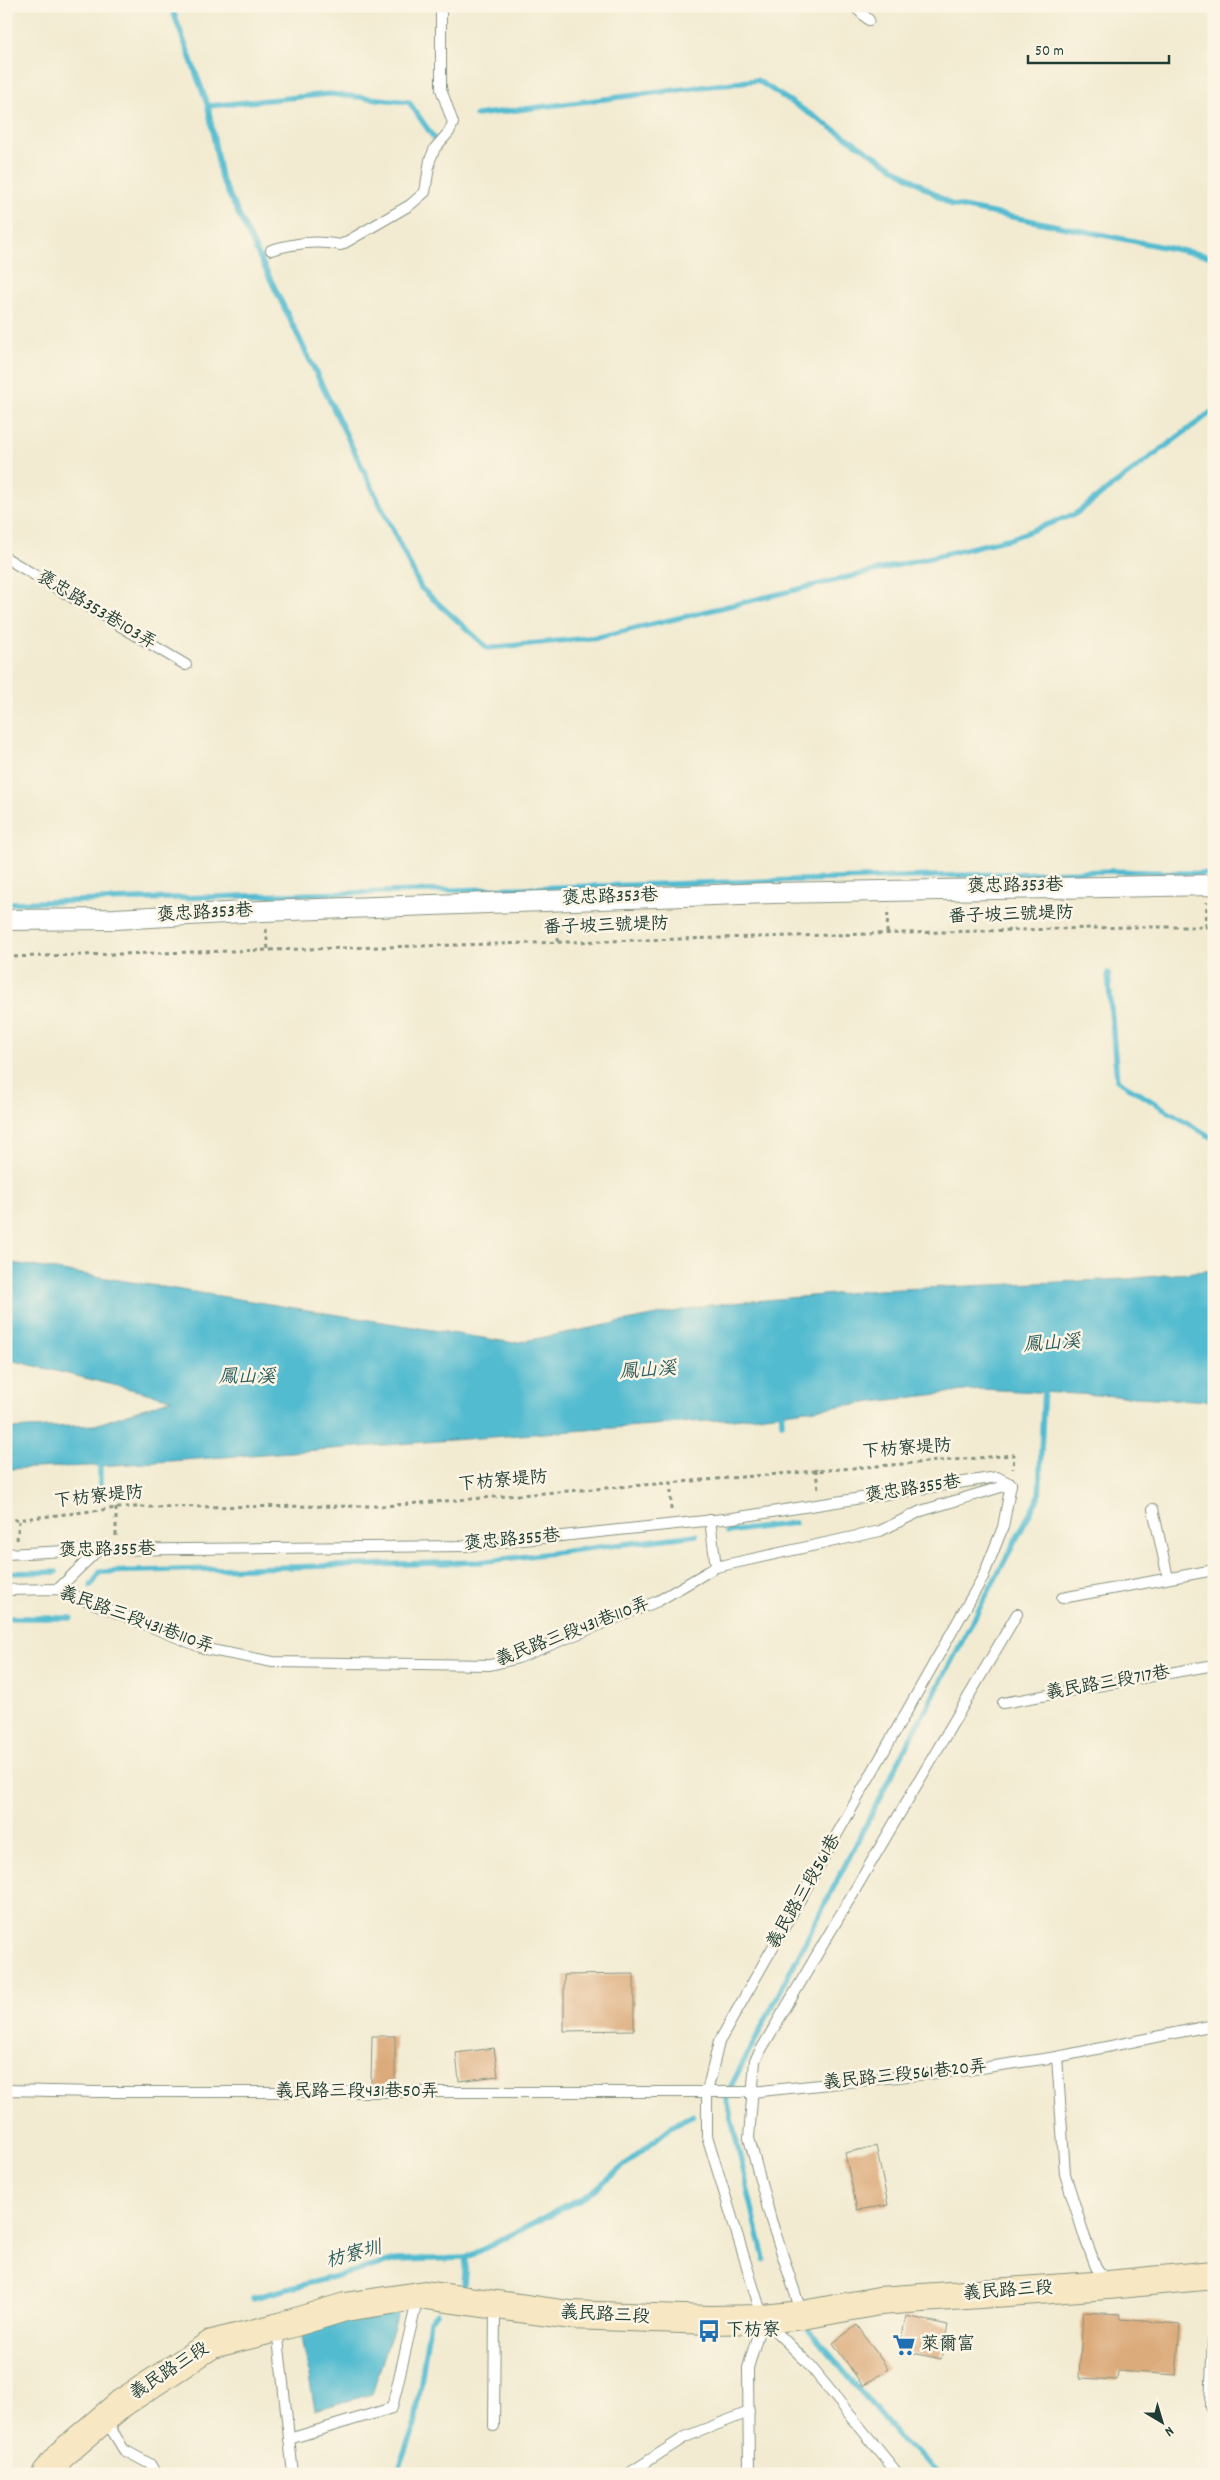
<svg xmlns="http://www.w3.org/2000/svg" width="1220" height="2480" font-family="Dekko,'LXGW WenKai TC',sans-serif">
<rect width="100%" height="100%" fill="#fcf5e5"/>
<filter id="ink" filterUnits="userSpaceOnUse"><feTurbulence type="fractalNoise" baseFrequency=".02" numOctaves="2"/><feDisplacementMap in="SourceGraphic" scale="10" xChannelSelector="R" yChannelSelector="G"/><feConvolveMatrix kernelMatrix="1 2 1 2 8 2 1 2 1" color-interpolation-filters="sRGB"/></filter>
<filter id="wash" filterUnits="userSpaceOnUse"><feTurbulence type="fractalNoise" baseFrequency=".0096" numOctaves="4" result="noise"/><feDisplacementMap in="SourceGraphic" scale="20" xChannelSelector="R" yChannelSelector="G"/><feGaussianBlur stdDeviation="1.12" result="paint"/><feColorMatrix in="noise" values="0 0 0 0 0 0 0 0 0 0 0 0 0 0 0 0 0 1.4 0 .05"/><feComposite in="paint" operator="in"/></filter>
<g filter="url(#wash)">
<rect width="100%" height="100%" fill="#f2ebd1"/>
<g fill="#52bbd0" stroke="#387c82">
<polygon points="6,1262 514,1343 709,1305 879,1290 1127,1279 1214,1270 1214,1401 980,1389 733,1419 116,1465 6,1469 6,1429 95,1425 172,1399 6,1359"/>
<polygon points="399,2311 372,2394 315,2410 302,2336 339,2316"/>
</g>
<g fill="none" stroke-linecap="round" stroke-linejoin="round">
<g stroke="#52bbd0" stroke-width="5.5">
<polyline points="171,6 208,106 221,178 421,588 488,648 599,637 1012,538 1075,514 1214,410"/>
<polyline points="208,106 329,94 409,102 436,141"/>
<polyline points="476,115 757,80 952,205 1214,257"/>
<polyline points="6,903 1112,871 1214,874"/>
<polyline points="1108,973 1117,1080 1214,1139"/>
<polyline points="781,1405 782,1423"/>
<polyline points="100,1458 100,1489"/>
<polyline points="727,1532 795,1523"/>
<polyline points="6,1573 56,1572"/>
<polyline points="91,1586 100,1572 480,1562 696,1535"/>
<polyline points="6,1618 71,1618"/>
<polyline points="764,2259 726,2096 906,1747 1039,1496 1044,1387"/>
<polyline points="464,2285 466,2258 588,2195 672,2126 692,2115"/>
<polyline points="253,2298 397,2260 466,2258"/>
<polyline points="806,2326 898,2436 940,2474"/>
<polyline points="396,2474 415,2424 430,2320 437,2313"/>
</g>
</g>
<g id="blocks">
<g fill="#dcab7c">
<polygon points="634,1974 634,2030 564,2031 564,1975"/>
<polygon points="372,2036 395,2036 395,2085 371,2085"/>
<polygon points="494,2048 498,2076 459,2081 456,2053"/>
<polygon points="876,2146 888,2205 857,2210 845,2153"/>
<polygon points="1083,2312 1121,2314 1120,2319 1180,2324 1176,2375 1118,2371 1117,2380 1079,2378"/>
<polygon points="906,2316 948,2325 941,2359 899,2350"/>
<polygon points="857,2325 888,2369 863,2386 833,2343"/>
</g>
</g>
</g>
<g filter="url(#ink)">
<use href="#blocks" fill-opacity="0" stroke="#889482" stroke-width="1"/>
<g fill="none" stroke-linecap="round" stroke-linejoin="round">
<defs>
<g id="lane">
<polyline points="854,6 869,20"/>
<path d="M271 250C296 243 315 240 341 245L410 205 425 192 430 160 435 148 449 132 453 123 441 89V6"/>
<polyline points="6,558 186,665"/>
<polyline points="1153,1509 1168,1578"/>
<polyline points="710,1520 716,1567"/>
<polyline points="6,1554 87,1550 466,1546 733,1518 997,1477 1011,1484"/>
<polyline points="58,1589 98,1550"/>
<polyline points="6,1590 58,1589 206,1649 273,1662 490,1665 518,1658 658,1601 716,1567 880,1531 921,1511 1011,1484"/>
<polyline points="1062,1598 1214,1570"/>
<polyline points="1003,1703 1214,1665"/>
<polyline points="1057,2057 1065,2174 1085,2238 1096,2267 1107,2283"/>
<polyline points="6,2090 97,2092 752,2092 967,2070 1057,2057 1214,2025"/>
<polyline points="802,2314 771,2220 749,2138 755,2060 1017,1614"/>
<polyline points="277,2329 293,2474"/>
<polyline points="1210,2407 1214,2312"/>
<polyline points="105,2419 124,2450 150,2464 156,2474"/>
<polyline points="494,2426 495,2307"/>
<polyline points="289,2439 392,2408 418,2297"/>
<polyline points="628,2474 685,2437 749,2412"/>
<polyline points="749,2474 748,2368 762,2320"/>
<polyline points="898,2474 807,2362 763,2319 707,2136 707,2092 719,2042 983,1577 1003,1527 1011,1484"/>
</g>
<polyline id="street" points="6,920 115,919 263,911 773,893 1214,885"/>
<polyline id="secondary" points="46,2474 61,2455 122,2403 212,2344 276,2328 345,2307 425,2295 570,2315 711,2320 763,2319 803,2315 879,2301 1108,2285 1214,2275"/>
</defs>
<use href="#lane" stroke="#889482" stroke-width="12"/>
<use href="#street" stroke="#889482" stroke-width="22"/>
<use href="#secondary" stroke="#889482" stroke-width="30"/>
<g stroke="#889482" stroke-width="3" stroke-dasharray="4 4" stroke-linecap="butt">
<polyline points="1206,927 1207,902"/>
<polyline points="266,929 268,950"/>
<polyline points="887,933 888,908"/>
<polyline points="558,942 558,918"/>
<polyline points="6,957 1131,927 1214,927"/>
<polyline points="816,1469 818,1491"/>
<polyline points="671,1482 671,1511"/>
<polyline points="116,1508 116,1537"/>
<polyline points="6,1521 127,1507 383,1506 1014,1455 1013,1469"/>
<polyline points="17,1540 19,1521"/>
</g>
<use href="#lane" stroke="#fff" stroke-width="10"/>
<use href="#street" stroke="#fff" stroke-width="20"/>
<use href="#secondary" stroke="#f7e8c3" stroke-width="28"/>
</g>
</g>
<defs>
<symbol id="bus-bare" viewBox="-9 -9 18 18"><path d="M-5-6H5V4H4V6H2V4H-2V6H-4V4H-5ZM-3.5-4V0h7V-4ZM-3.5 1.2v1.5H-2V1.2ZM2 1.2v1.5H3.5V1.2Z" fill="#1f6fb2" stroke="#fcf5e5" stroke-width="2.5" paint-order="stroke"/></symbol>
<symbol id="supermarket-bare" viewBox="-9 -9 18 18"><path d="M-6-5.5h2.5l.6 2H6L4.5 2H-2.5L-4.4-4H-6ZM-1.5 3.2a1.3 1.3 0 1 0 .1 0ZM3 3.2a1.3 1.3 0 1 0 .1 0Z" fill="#1f6fb2" stroke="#fcf5e5" stroke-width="2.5" paint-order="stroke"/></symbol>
</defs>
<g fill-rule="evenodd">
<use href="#bus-bare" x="693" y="2315" width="32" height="32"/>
<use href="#supermarket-bare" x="888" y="2329" width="32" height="32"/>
</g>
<g text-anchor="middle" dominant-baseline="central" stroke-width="5" stroke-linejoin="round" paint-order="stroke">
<g font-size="18" fill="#1f3d34" stroke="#fcf5e5">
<text transform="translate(96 611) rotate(31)">褒忠路353巷103弄</text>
<text transform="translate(1015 887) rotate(-1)">褒忠路353巷</text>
<text transform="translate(610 898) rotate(-2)">褒忠路353巷</text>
<text transform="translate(205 914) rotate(-3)">褒忠路353巷</text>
<text transform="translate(1011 916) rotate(-2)">番子坡三號堤防</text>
<text transform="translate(606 927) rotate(-2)">番子坡三號堤防</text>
<text transform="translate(907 1450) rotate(-4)">下枋寮堤防</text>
<text transform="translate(503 1482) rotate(-5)">下枋寮堤防</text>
<text transform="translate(913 1490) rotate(-9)">褒忠路355巷</text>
<text transform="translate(99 1498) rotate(-6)">下枋寮堤防</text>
<text transform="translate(512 1541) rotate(-5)">褒忠路355巷</text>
<text transform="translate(107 1551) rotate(-1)">褒忠路355巷</text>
<text transform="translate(136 1621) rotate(20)">義民路三段431巷110弄</text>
<text transform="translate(573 1633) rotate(-21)">義民路三段431巷110弄</text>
<text transform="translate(1108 1684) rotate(-10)">義民路三段717巷</text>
<text transform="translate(805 1892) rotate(-60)">義民路三段561巷</text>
<text transform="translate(905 2076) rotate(-6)">義民路三段561巷20弄</text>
<text x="357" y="2092">義民路三段431巷50弄</text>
<text transform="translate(1008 2292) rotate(-4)">義民路三段</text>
<text transform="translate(605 2316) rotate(3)">義民路三段</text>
<text transform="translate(170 2372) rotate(-33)">義民路三段</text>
</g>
<g font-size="18" fill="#1f3d34" stroke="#fcf5e5" text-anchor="start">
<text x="726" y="2331">下枋寮</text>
<text x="921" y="2345">萊爾富</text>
</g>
<g font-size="19" font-style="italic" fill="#2c5c5b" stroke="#fcf5e5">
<text transform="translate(1052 1345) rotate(-4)">鳳山溪</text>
<text transform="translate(648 1372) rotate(-4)">鳳山溪</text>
<text x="247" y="1378">鳳山溪</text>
<text transform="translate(354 2256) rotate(-15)">枋寮圳</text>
</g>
</g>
<rect width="1220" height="2480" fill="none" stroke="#fcf5e5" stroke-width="25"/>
<g transform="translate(1162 2422) rotate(142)" stroke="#fcf5e5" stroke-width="4" paint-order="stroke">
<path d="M0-4L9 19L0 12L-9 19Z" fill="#1f3d34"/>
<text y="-8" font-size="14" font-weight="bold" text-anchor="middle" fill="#1f3d34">N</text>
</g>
<path d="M1028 55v8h141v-8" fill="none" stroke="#1f3d34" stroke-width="2.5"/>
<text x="1035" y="55" font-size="15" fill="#1f3d34" stroke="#fcf5e5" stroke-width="4" paint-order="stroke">50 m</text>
</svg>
